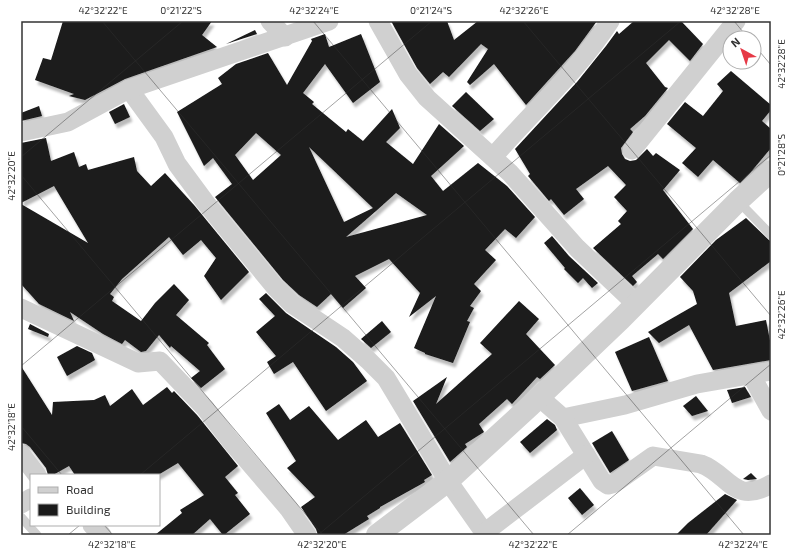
<svg xmlns="http://www.w3.org/2000/svg" width="792" height="556" font-family="'Exo 2',sans-serif">
<defs>
<filter id="shadow"><feDropShadow dx="2.5" dy="4.5" stdDeviation="1" flood-color="#0004"/></filter>
</defs>
<rect width="100%" height="100%" fill="#fff"/>
<g fill="#1a1a1a" fill-rule="evenodd" filter="url(#shadow)">
<polygon points="63,21 212,21 202,35 217,47 125,79 85,100 69,96 74,94 35,80 43,58 51,60"/>
<polygon points="391,21 447,21 454,40 478,21 597,21 575,51 526,105 494,64 470,85 467,82 488,49 481,44 449,77 443,72 430,84 417,68"/>
<polygon points="634,21 681,21 703,44 690,61 669,40 646,63 665,87 668,88 645,116 630,129 633,132 621,148 622,154 625,159 630,161 636,160 647,149 653,156 656,153 680,170 663,190 693,229 663,259 658,254 632,276 637,282 633,286 593,248 621,224 618,221 627,211 614,197 626,185 608,166 576,189 584,199 564,215 551,199 549,201 528,176 530,174 515,149 577,82 606,46 617,31 619,34"/>
<polygon points="255,30 257,34 226,44"/>
<path d="M325 34 329 47 361 34 380 82 353 103 325 64 303 93 314 102 312 104 346 132 348 129 363 141 392 109 400 128 386 142 413 164 439 124 464 146 431 176 443 191 478 163 507 186 535 217 516 238 505 229 485 250 496 260 474 284 481 291 470 306 474 308 467 321 470 322 453 363 425 354V353L414 348 436 296 409 317 420 293 389 259 355 276 366 288 343 308 331 294 317 307 299 295 283 280 215 197 232 184 213 158 204 166 177 112 222 84 218 78 236 64 268 53 287 85 312 41 311 39ZM256 133 281 155 253 180 235 155ZM309 147 373 208 344 222ZM396 193 427 215 346 237 376 211Z"/>
<polygon points="731,71 771,105 771,110 762,121 771,129 771,148 750,173 740,183 713,160 698,177 682,163 696,148 667,124 685,102 703,116 723,91 717,84"/>
<polygon points="466,92 494,119 480,131 452,106"/>
<polygon points="124,104 130,117 115,124 109,112"/>
<polygon points="39,106 42,116 21,121 21,113"/>
<polygon points="46,138 51,161 74,152 79,167 86,164 88,170 134,157 137,171 151,186 165,173 194,205 249,272 221,300 204,276 216,258 201,240 183,255 169,237 122,279 110,294 114,297 112,301 141,321 155,303 174,284 189,300 176,315 209,343 207,345 225,369 201,388 191,378 200,371 171,346 170,348 159,335 146,351 141,352 125,340 122,344 103,334 70,312 74,321 39,304 21,284 21,204 88,243 54,186 21,203 21,143"/>
<polygon points="746,218 771,242 771,261 729,293 736,326 766,320 771,346 771,360 713,370 689,325 659,343 648,332 697,304 693,291 680,277 716,240"/>
<polygon points="552,236 569,256 598,283 592,288 583,278 578,283 564,269 565,268 544,243"/>
<polygon points="266,293 286,313 336,347 353,362 367,381 326,411 293,362 274,374 267,362 276,356 256,332 275,316 259,299"/>
<polygon points="519,301 539,319 526,334 555,365 540,379 537,377 512,404 507,399 479,424 484,432 465,444 467,447 450,462 413,401 447,377 436,404 492,354 480,343"/>
<polygon points="382,321 391,332 371,348 361,339"/>
<polygon points="30,324 49,334 48,337 28,329"/>
<polygon points="649,337 668,381 632,391 615,352"/>
<polygon points="77,346 92,353 95,360 67,376 57,357"/>
<polygon points="21,366 52,415 53,402 94,400 105,395 110,406 132,389 143,405 167,387 172,393 174,391 197,415 238,466 225,477 238,493 235,495 250,514 224,535 223,535 210,519 192,535 155,535 182,513 180,510 204,495 178,463 158,475 75,475 69,466 53,475 48,475 46,468 30,447 26,444 21,443"/>
<polygon points="745,387 751,397 732,403 727,390"/>
<polygon points="696,396 708,411 692,416 683,406"/>
<polygon points="279,404 290,420 309,406 338,440 366,420 378,437 400,423 432,475 424,480 425,482 380,507 380,508 367,516 369,519 343,535 318,535 316,529 301,507 315,497 287,468 296,461 266,413"/>
<polygon points="547,419 555,425 557,430 530,453 520,442"/>
<polygon points="612,431 629,460 610,473 592,443"/>
<polygon points="751,473 757,479 748,480 743,479"/>
<polygon points="580,488 594,505 582,515 568,498"/>
<polygon points="725,494 737,500 706,535 676,535 688,523"/>
</g>
<g fill="none" stroke-linecap="round" stroke-linejoin="round">
<g stroke="#d0d0d0" stroke-width="9">
<polyline points="738,201 771,235"/>
<polyline points="21,517 37,535"/>
</g>
<g stroke="#d0d0d0" stroke-width="19">
<polyline points="270,21 285,37"/>
<polyline points="378,21 408,74 427,98 510,173 577,248 635,303"/>
<polyline points="129,89 164,137 177,164 205,202 275,287 292,304 343,338 368,360 386,378 448,481 486,535"/>
<polyline points="21,132 68,122 129,89 329,21"/>
<polyline points="632,150 736,21"/>
<path d="M493 157C532 112 577 72 610 21"/>
<polyline points="21,308 138,363 160,361 205,408 230,440 289,509 307,535"/>
<polyline points="751,375 771,411"/>
<polyline points="539,397 563,418 625,405 697,384 771,371"/>
<path d="M563 418 602 481 608 485 615 483 653 456 701 464C729 474 734 506 771 484"/>
<polyline points="21,454 37,475"/>
<polyline points="21,504 31,498"/>
<polyline points="92,525 102,535"/>
<polyline points="484,533 586,455"/>
</g>
<polyline stroke="#d0d0d0" stroke-width="22" points="377,535 448,481 530,406 621,319 738,201 771,171"/>
</g>
<path fill="none" stroke="#333" stroke-width="1" stroke-opacity="0.45" d="M102 21 534 535M313 21 744 535M523 21 771 316M734 21 748 38M754 45 771 65M21 157 183 21M21 175 323 535M21 366 432 21M21 426 62 475M140 475 681 21M104 525 113 535M68 535 80 525M318 535 771 155M567 535 771 364"/>
<rect width="792" height="556" fill="none" stroke="#ffffff" stroke-width="44"/>
<rect x="30" y="474" width="130" height="52" fill="#ffffff" stroke="#adadad"/>
<rect x="38" y="487" width="20" height="6" fill="#d0d0d0" stroke="#adadad"/>
<text x="66" y="494" font-size="12" fill="#333333">Road</text>
<rect x="38" y="504" width="20" height="12" fill="#1a1a1a" stroke="#adadad"/>
<text x="66" y="514" font-size="12" fill="#333333">Building</text>
<g transform="translate(742 50) rotate(320)"><circle r="19" fill="#ffffff" stroke="#adadad"/>
<path d="M0-3L7 15L0 10L-7 15Z" fill="#e63946"/>
<text y="-6" font-size="11" font-weight="bold" text-anchor="middle" fill="#333333">N</text>
</g>
<rect x="22" y="22" width="748" height="512" fill="none" stroke="#333" stroke-width="1.5"/>
<g font-size="10" text-anchor="middle" fill="#333">
<text x="103" y="14">42°32'22"E</text>
<text x="181" y="14">0°21'22"S</text>
<text x="314" y="14">42°32'24"E</text>
<text x="431" y="14">0°21'24"S</text>
<text x="524" y="14">42°32'26"E</text>
<text x="735" y="14">42°32'28"E</text>
<text transform="translate(781 64) rotate(-90)" y="4">42°32'28"E</text>
<text transform="translate(781 155) rotate(-90)" y="4">0°21'28"S</text>
<text transform="translate(11 176) rotate(-90)" y="4">42°32'20"E</text>
<text transform="translate(781 315) rotate(-90)" y="4">42°32'26"E</text>
<text transform="translate(11 427) rotate(-90)" y="4">42°32'18"E</text>
<text x="112" y="548">42°32'18"E</text>
<text x="322" y="548">42°32'20"E</text>
<text x="533" y="548">42°32'22"E</text>
<text x="743" y="548">42°32'24"E</text>
</g>
</svg>
